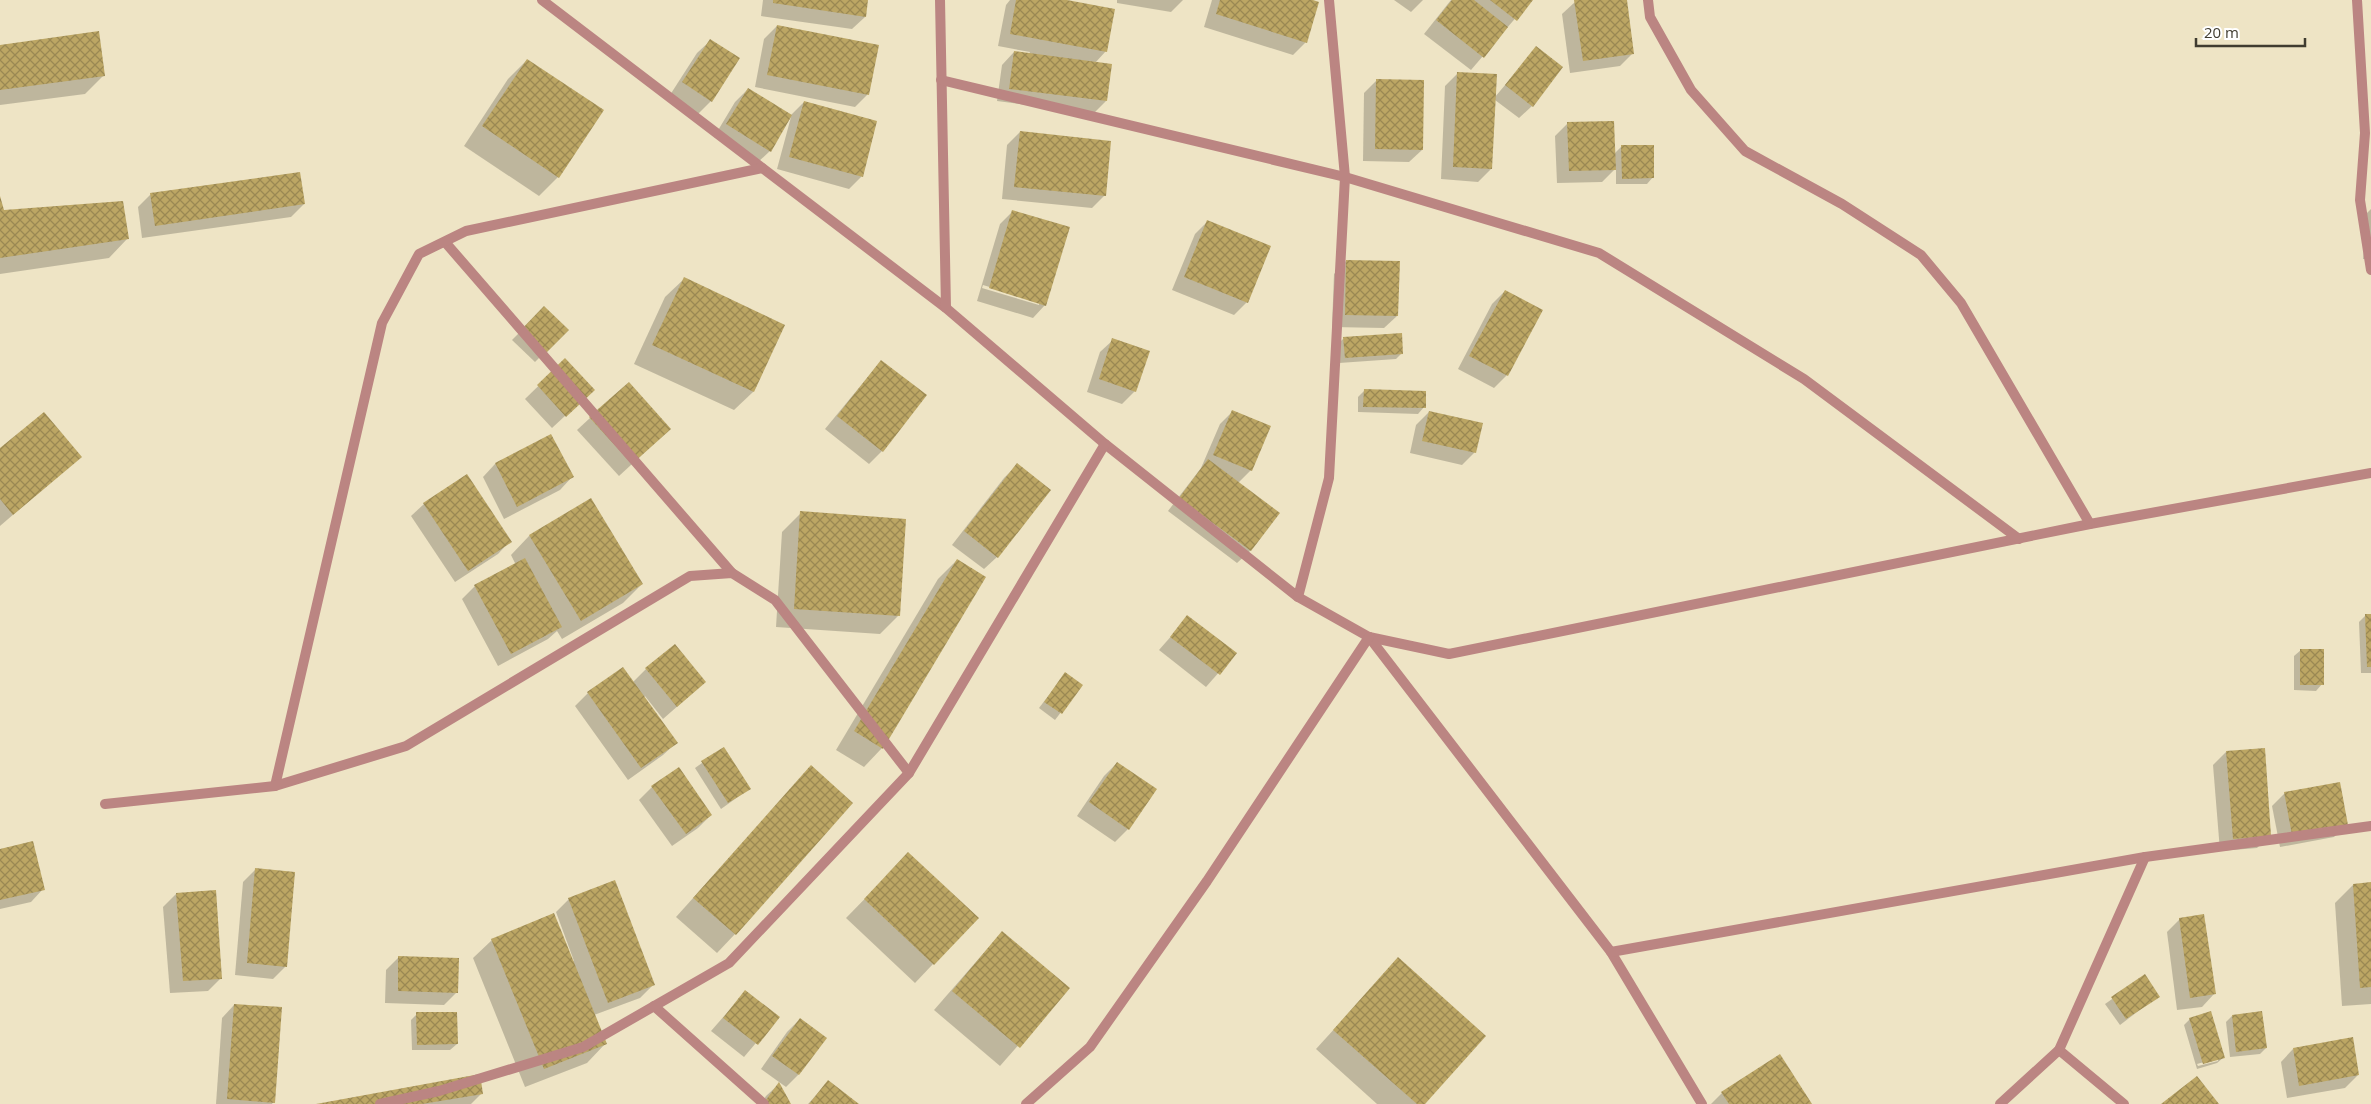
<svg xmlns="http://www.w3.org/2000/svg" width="2371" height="1104" font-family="'Open Sans',sans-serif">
<defs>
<pattern id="building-cross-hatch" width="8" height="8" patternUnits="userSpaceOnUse" patternTransform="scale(1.25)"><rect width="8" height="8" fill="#bca664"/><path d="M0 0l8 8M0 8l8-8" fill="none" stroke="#9a8853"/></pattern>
</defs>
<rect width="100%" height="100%" fill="#eee4c5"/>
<g fill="#0003" fill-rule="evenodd">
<polygon points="763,0 867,0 865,17 852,29 761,16"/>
<polygon points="1010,0 1060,0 1106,51 1095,63 1106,101 1093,114 997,101 1002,65 1014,52 1029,54 1030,52 998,46 1006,5"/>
<polygon points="1117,0 1183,0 1171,12 1117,3"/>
<polygon points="1212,0 1309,0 1306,42 1293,55 1204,27"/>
<polygon points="1394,0 1423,0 1411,12"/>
<polygon points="1451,0 1531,0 1471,70 1424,34"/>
<polygon points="1586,0 1625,0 1633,53 1620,66 1570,73 1562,14 1575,2"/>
<polygon points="777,26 868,94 855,107 755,87 764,39"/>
<polygon points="710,41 711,101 698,114 670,95 697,53"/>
<polygon points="0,46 104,75 85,94 0,105"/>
<polygon points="1536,48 1532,106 1519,118 1495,100 1491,169 1478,182 1441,179 1445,86 1458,73 1495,97"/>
<polygon points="527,60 603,111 558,177 539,196 464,146 508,79"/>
<polygon points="1377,80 1422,150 1409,162 1363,161 1364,93"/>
<polygon points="748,89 791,115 804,102 862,176 849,189 777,169 791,117 770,151 757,163 714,137 735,102"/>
<polygon points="1568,123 1614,154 1622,146 1653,177 1647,184 1616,184 1616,168 1602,182 1557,183 1555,136"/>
<polygon points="1020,132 1105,195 1092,208 1002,199 1007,145"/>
<polygon points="151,194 304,204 291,217 142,238 138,207"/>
<polygon points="0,198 3,212 127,239 109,258 0,274"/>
<polygon points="2371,209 2371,259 2363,259 2367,213"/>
<path d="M1013 211 1045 305 1033 318 977 301 1000 224ZM983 285 1039 302V305L982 288Z"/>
<polygon points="1207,222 1269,247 1247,302 1234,315 1172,290 1195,234"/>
<polygon points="1346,261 1397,316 1384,328 1332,327 1334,274"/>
<polygon points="684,279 784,325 753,392 734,410 634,364 665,297"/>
<polygon points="1505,291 1541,311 1507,375 1494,388 1458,369 1492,304"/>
<polygon points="544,308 567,330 535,362 512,340"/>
<polygon points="1344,338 1402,353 1396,359 1339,363 1338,344"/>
<polygon points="1113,340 1135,391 1122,404 1087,392 1100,352"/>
<polygon points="565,360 580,402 552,428 525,399"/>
<polygon points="881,361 882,451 869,464 825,429"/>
<polygon points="1364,391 1424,407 1418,414 1358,412 1358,397"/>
<polygon points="1233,411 1251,470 1238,483 1278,513 1250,551 1237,563 1168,511 1201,468 1220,424"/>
<polygon points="1429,412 1475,452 1462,465 1410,453 1416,425"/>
<polygon points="590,418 657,441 619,476 577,430"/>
<polygon points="551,436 572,477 560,490 504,519 483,477 495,464"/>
<polygon points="0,450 80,457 0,526"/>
<polygon points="1017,465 997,557 984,569 952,545 1004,478"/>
<polygon points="591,500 642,584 623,603 562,639 557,631 548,639 498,666 462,599 475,586 516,565 511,555 529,536"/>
<polygon points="424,504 510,541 498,554 455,582 411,516"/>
<polygon points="801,513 899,615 880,634 776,627 782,532"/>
<polygon points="957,560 882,748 864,767 836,750 938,579"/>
<polygon points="2371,615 2371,673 2361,673 2359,622 2365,616"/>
<polygon points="1188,617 1235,654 1206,687 1159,650"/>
<polygon points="2301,650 2322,684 2316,691 2294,690 2294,656"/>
<polygon points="646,669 705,682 663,719 645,696 644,698 676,743 663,755 628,780 575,706 588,693 633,682"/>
<polygon points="1065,674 1081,686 1055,720 1039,708"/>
<polygon points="723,748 749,789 721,809 695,768"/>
<polygon points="2226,752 2270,835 2257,848 2220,851 2213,765"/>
<polygon points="1117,763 1155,789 1128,829 1115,842 1077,816 1104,776"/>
<polygon points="811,767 735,934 717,953 676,917"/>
<polygon points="652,787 711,815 698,828 672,846 639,800"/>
<polygon points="2285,793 2347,824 2334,837 2280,847 2272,806"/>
<polygon points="0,850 43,889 31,902 0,909"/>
<polygon points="256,869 286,966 273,979 235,975 243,882"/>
<polygon points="890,873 933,964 915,983 846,918"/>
<polygon points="2371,884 2371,1004 2342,1006 2335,903 2353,885"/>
<polygon points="176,894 221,978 208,991 170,993 163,907"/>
<polygon points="569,899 653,985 640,998 594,1015 605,1044 587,1063 525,1087 473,958 492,940 574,961 556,912"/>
<polygon points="2180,919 2214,994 2202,1007 2177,1010 2167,932"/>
<polygon points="1002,932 1068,989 1000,1066 934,1010"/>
<polygon points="399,957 457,992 444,1005 385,1003 386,970"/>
<polygon points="1398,959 1423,1104 1377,1104 1316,1049"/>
<polygon points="2145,976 2158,996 2120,1025 2105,1004"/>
<polygon points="746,991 778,1017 744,1057 711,1031"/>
<polygon points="234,1005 273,1102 272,1104 216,1104 222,1018"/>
<polygon points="417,1014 457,1044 450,1050 412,1050 411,1020"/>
<polygon points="2232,1016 2266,1048 2260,1054 2230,1057 2226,1022"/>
<polygon points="800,1019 799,1074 786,1087 761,1069 787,1032"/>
<path d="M2190 1019 2224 1057 2217 1063 2197 1069 2184 1025ZM2218 1058V1061L2198 1066 2197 1064Z"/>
<polygon points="2293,1049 2358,1075 2345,1088 2287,1098 2281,1062"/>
<polygon points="828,1082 857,1104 808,1104"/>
<polygon points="779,1084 789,1104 761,1104 766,1096"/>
<polygon points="482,1093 471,1104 318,1104"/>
<polygon points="1722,1093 1810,1104 1711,1104"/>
</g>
<g fill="url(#building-cross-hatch)">
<polygon points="773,0 868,0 866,17 773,3"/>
<polygon points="1016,0 1067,0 1115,9 1107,52 1010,34"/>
<polygon points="1220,0 1313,0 1319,2 1307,43 1216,14"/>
<polygon points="1452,0 1474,0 1508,27 1484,58 1436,20"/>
<polygon points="1490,0 1533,0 1517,21"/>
<polygon points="1574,0 1627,0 1634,54 1583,61"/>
<polygon points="777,25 879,45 869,95 767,75"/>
<polygon points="99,31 105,76 0,90 0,45"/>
<polygon points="710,39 740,58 712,102 682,82"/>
<polygon points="1536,46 1563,67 1533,107 1505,85"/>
<polygon points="1014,51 1112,64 1107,101 1009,89"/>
<polygon points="527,59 604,110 559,178 482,126"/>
<polygon points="1457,72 1497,74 1492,169 1453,167"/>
<polygon points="1376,79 1424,80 1423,150 1375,149"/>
<polygon points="748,88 792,115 771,152 726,124"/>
<polygon points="804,101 877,121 863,177 789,157"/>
<polygon points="1614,121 1616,170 1569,171 1567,122"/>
<polygon points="1020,131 1111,141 1106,196 1014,187"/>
<polygon points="1621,145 1654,145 1654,178 1622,179"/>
<polygon points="300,172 305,204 155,226 150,193"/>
<polygon points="0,196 4,210 123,201 129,239 0,258"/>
<polygon points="1012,210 1070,227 1046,306 989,288"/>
<polygon points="1207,220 1271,246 1248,303 1184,277"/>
<polygon points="1346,260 1400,261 1398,316 1345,315"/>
<polygon points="684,277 785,325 754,392 652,345"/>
<polygon points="1505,290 1543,310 1508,376 1469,356"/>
<polygon points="544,306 569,330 542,357 518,333"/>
<polygon points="1402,333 1403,354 1345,358 1343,337"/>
<polygon points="1112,338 1150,351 1136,392 1099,379"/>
<polygon points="565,358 595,390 566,417 537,385"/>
<polygon points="881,360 927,395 883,452 837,416"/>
<polygon points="629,382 671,429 632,464 589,417"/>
<polygon points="1364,389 1426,391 1426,408 1363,407"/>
<polygon points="1232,410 1271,426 1252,471 1213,455"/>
<polygon points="1429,411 1483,423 1476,453 1422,441"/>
<polygon points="44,412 82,457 13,515 0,499 0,448"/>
<polygon points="551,434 574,477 517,507 495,463"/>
<polygon points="1208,459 1280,513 1251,551 1179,498"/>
<polygon points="1017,463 1051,490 998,558 964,531"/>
<polygon points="467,474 512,542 468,571 423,503"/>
<polygon points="591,498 643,584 581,621 529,535"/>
<polygon points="800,511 906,519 900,616 794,609"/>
<polygon points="525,558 562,627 511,654 474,585"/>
<polygon points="957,559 986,577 883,749 854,731"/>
<polygon points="2365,614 2371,614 2371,667 2367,667"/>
<polygon points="1187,615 1237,653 1220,675 1170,637"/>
<polygon points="675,644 706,682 677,707 645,668"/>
<rect x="2300" y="649" width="24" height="36"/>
<polygon points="623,667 678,743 641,768 587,692"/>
<polygon points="1065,672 1083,685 1062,714 1044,702"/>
<polygon points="724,747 751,789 728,803 701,761"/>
<polygon points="2265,748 2271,836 2233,839 2226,751"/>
<polygon points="1117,762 1157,789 1129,830 1089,802"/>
<polygon points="811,765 853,803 736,935 693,898"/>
<polygon points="679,767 712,815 686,834 651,786"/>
<polygon points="2340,782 2348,825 2292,835 2284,792"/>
<polygon points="33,841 45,890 0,900 0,849"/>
<polygon points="908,852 979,918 934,965 864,899"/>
<polygon points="255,868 295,872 287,967 247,963"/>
<polygon points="615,880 655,985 608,1003 568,898"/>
<polygon points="2371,882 2371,987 2360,988 2353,884"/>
<polygon points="216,890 222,979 183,981 176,893"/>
<polygon points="554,913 607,1044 544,1069 491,939"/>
<polygon points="2204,914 2216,994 2190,998 2179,918"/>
<polygon points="1002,931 1070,988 1020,1048 952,991"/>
<polygon points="398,956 459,958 458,993 398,991"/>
<polygon points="1398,957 1486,1036 1425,1104 1417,1104 1333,1030"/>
<polygon points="2145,974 2160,997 2126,1019 2111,997"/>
<polygon points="745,990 780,1017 758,1045 723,1018"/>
<polygon points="234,1004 282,1007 275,1103 227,1099"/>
<polygon points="2211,1011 2225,1058 2203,1064 2189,1018"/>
<polygon points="2262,1011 2267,1048 2236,1052 2232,1015"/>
<polygon points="416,1012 457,1012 458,1044 417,1045"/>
<polygon points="800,1018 827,1038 799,1075 772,1056"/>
<polygon points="2353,1037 2359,1075 2299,1086 2293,1048"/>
<polygon points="1780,1054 1812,1104 1729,1104 1721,1092"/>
<polygon points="480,1074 483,1094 422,1104 316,1104"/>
<polygon points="2197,1076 2219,1104 2161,1104"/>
<polygon points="828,1080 859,1104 809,1104"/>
<polygon points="779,1082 791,1104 763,1104"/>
</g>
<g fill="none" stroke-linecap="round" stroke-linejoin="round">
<g stroke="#bb8582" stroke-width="10">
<polyline points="542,0 946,308 1105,444 1298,597 1369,637 1449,654 2090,524 2371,473"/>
<polyline points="940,0 946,308"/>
<polyline points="1648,0 1650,17 1691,90 1745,151 1842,204 1921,255 1961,303 2090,524"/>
<polyline points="2357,0 2365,133 2360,200 2371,270"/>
<polyline points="941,80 1345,177 1599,253 1804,379 2019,539"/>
<polyline points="445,242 732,573"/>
<polyline points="1298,597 1329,478 1345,177 1329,0"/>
<polyline points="1369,637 1611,952 1702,1104"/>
<polyline points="275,786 382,323 419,254 466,231 762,168"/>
<polyline points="105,804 275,786 406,746 690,576 732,573 775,600 909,773"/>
<polyline points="1611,952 2145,857 2371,826"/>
<polyline points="654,1006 764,1104"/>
<polyline points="2059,1050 2124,1104"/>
<polyline points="380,1104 439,1091 583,1047 729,963 909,773 1105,444"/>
<polyline points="1026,1104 1090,1047 1207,881 1369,637"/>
<polyline points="2000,1104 2059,1050 2145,857"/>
</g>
</g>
<path d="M2196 38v8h109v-8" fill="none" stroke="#403c30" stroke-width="2.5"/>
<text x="2204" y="38" font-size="15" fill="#403c30" stroke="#ffffff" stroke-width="4" paint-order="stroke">20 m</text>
</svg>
